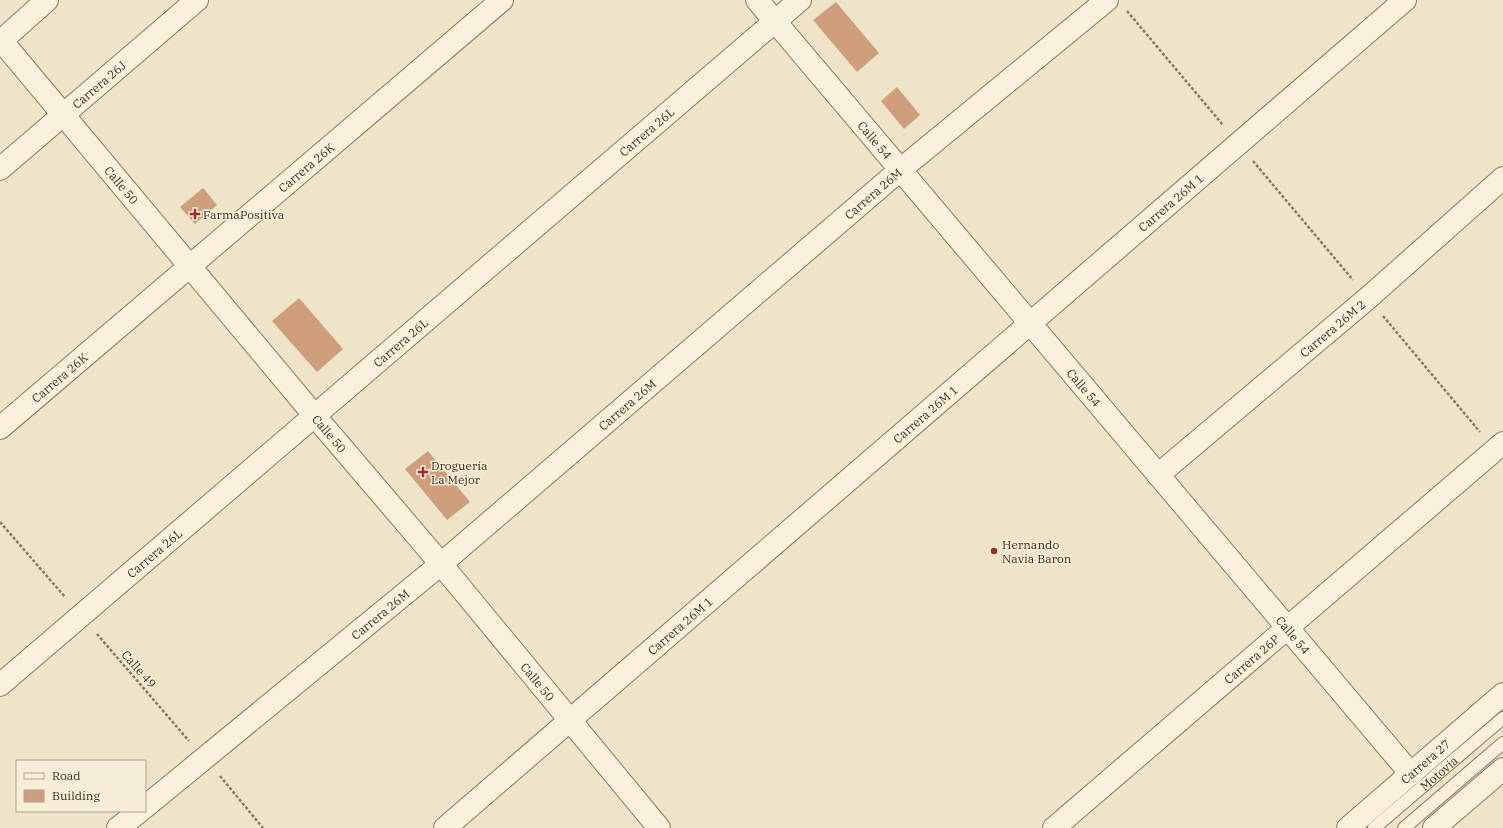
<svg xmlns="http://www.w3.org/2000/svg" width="1503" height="828" font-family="'IBM Plex Serif',serif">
<rect width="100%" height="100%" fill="#f0e4c8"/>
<g fill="#cf9f7d">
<polygon points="836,2 879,53 857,72 813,20"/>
<polygon points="897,87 920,115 904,129 881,101"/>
<polygon points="203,188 217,205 195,224 180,207"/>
<polygon points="299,298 343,349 317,372 272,321"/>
<polygon points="428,451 470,502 447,520 405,469"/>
</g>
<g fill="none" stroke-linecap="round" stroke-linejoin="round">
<defs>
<g id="service">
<path id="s1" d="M1374 828 1503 718"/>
<polyline points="1404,828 1503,743"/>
</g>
<g id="minor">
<path id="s2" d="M757 0 1411 774"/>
<path id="s3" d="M0 428 502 0"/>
<path id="s4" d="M1158 475 1368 298 1503 178"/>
<path id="s5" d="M0 685 800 0"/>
<path id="s6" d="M145 807 441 564 900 170 1107 0"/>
<polyline points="118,828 140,811"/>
<path id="s7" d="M445 828 1405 0"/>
<path id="s8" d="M1054 828 1503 443"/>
</g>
<g id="tertiary">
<path id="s9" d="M0 39 314 415 441 564 659 828"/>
<polyline points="0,42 47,0"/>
<path id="s10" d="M0 169 197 0"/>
<path id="s11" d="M1348 828 1503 694"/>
<polyline points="1434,828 1503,769"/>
</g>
</defs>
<use href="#service" stroke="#8d765c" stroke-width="14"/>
<use href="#minor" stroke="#8d765c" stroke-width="24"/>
<use href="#tertiary" stroke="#8d765c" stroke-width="24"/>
<g stroke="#8d765c" stroke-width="2.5" stroke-dasharray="3 2" stroke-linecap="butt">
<polyline points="1127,11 1223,125"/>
<polyline points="1253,161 1353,280"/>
<polyline points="1383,316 1480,432"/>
<polyline points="0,522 65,597"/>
<polyline points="97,634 189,741"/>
<polyline points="220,776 263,828"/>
</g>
<use href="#service" stroke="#faf1dc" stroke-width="12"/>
<use href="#minor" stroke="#faf1dc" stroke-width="22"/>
<use href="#tertiary" stroke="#faf1dc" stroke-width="22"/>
</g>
<g fill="#9e2a2b" stroke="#f7eed8" stroke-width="1.5">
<path d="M193 208h4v4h4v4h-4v4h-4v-4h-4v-4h4z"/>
<path d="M421 466h4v4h4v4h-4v4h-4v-4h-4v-4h4z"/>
<circle cx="994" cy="551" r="4"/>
</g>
<g text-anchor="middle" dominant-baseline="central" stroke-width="3" stroke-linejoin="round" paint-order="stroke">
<g font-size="12" fill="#3d2e20" stroke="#f7eed8">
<text stroke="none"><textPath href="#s10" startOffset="130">Carrera 26J</textPath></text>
<text stroke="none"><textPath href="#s5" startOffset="851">Carrera 26L</textPath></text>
<text stroke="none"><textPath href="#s2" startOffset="183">Calle 54</textPath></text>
<text stroke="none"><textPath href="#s3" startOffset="402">Carrera 26K</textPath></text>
<text stroke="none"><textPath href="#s9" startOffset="190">Calle 50</textPath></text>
<text stroke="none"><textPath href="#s6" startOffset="952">Carrera 26M</textPath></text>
<text stroke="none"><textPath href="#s7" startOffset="958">Carrera 26M 1</textPath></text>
<text stroke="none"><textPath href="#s4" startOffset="228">Carrera 26M 2</textPath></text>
<text stroke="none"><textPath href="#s5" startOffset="527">Carrera 26L</textPath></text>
<text stroke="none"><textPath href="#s3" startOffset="78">Carrera 26K</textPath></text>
<text stroke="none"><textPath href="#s2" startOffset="507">Calle 54</textPath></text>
<text stroke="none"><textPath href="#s6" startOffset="628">Carrera 26M</textPath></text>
<text stroke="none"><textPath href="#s7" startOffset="634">Carrera 26M 1</textPath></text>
<text stroke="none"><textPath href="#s9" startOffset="514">Calle 50</textPath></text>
<text stroke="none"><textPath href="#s5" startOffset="203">Carrera 26L</textPath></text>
<text stroke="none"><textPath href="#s6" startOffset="304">Carrera 26M</textPath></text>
<text stroke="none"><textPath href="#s7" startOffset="310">Carrera 26M 1</textPath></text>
<text stroke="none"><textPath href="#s2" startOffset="831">Calle 54</textPath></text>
<text stroke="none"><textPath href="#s8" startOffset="260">Carrera 26P</textPath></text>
<text transform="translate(139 669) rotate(49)">Calle 49</text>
<text stroke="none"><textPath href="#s9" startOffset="838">Calle 50</textPath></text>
<text stroke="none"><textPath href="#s11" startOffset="102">Carrera 27</textPath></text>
<text stroke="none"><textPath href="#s1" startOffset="85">Motovia</textPath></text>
</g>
<g font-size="12" fill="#3d2e20" stroke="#f7eed8" text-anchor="start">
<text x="203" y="214">FarmaPositiva</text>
<text x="431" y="465">Droguería<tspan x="431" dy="14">La Mejor</tspan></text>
<text x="1002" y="544">Hernando<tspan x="1002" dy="14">Navia Baron</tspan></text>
</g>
</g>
<rect x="16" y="760" width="130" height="52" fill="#f7eed8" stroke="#ada18e"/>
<rect x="24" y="773" width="20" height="6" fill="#faf1dc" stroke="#ada18e"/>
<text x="52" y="780" font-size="12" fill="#3d2e20">Road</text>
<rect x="24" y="790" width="20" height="12" fill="#cf9f7d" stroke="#ada18e"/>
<text x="52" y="800" font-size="12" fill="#3d2e20">Building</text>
</svg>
